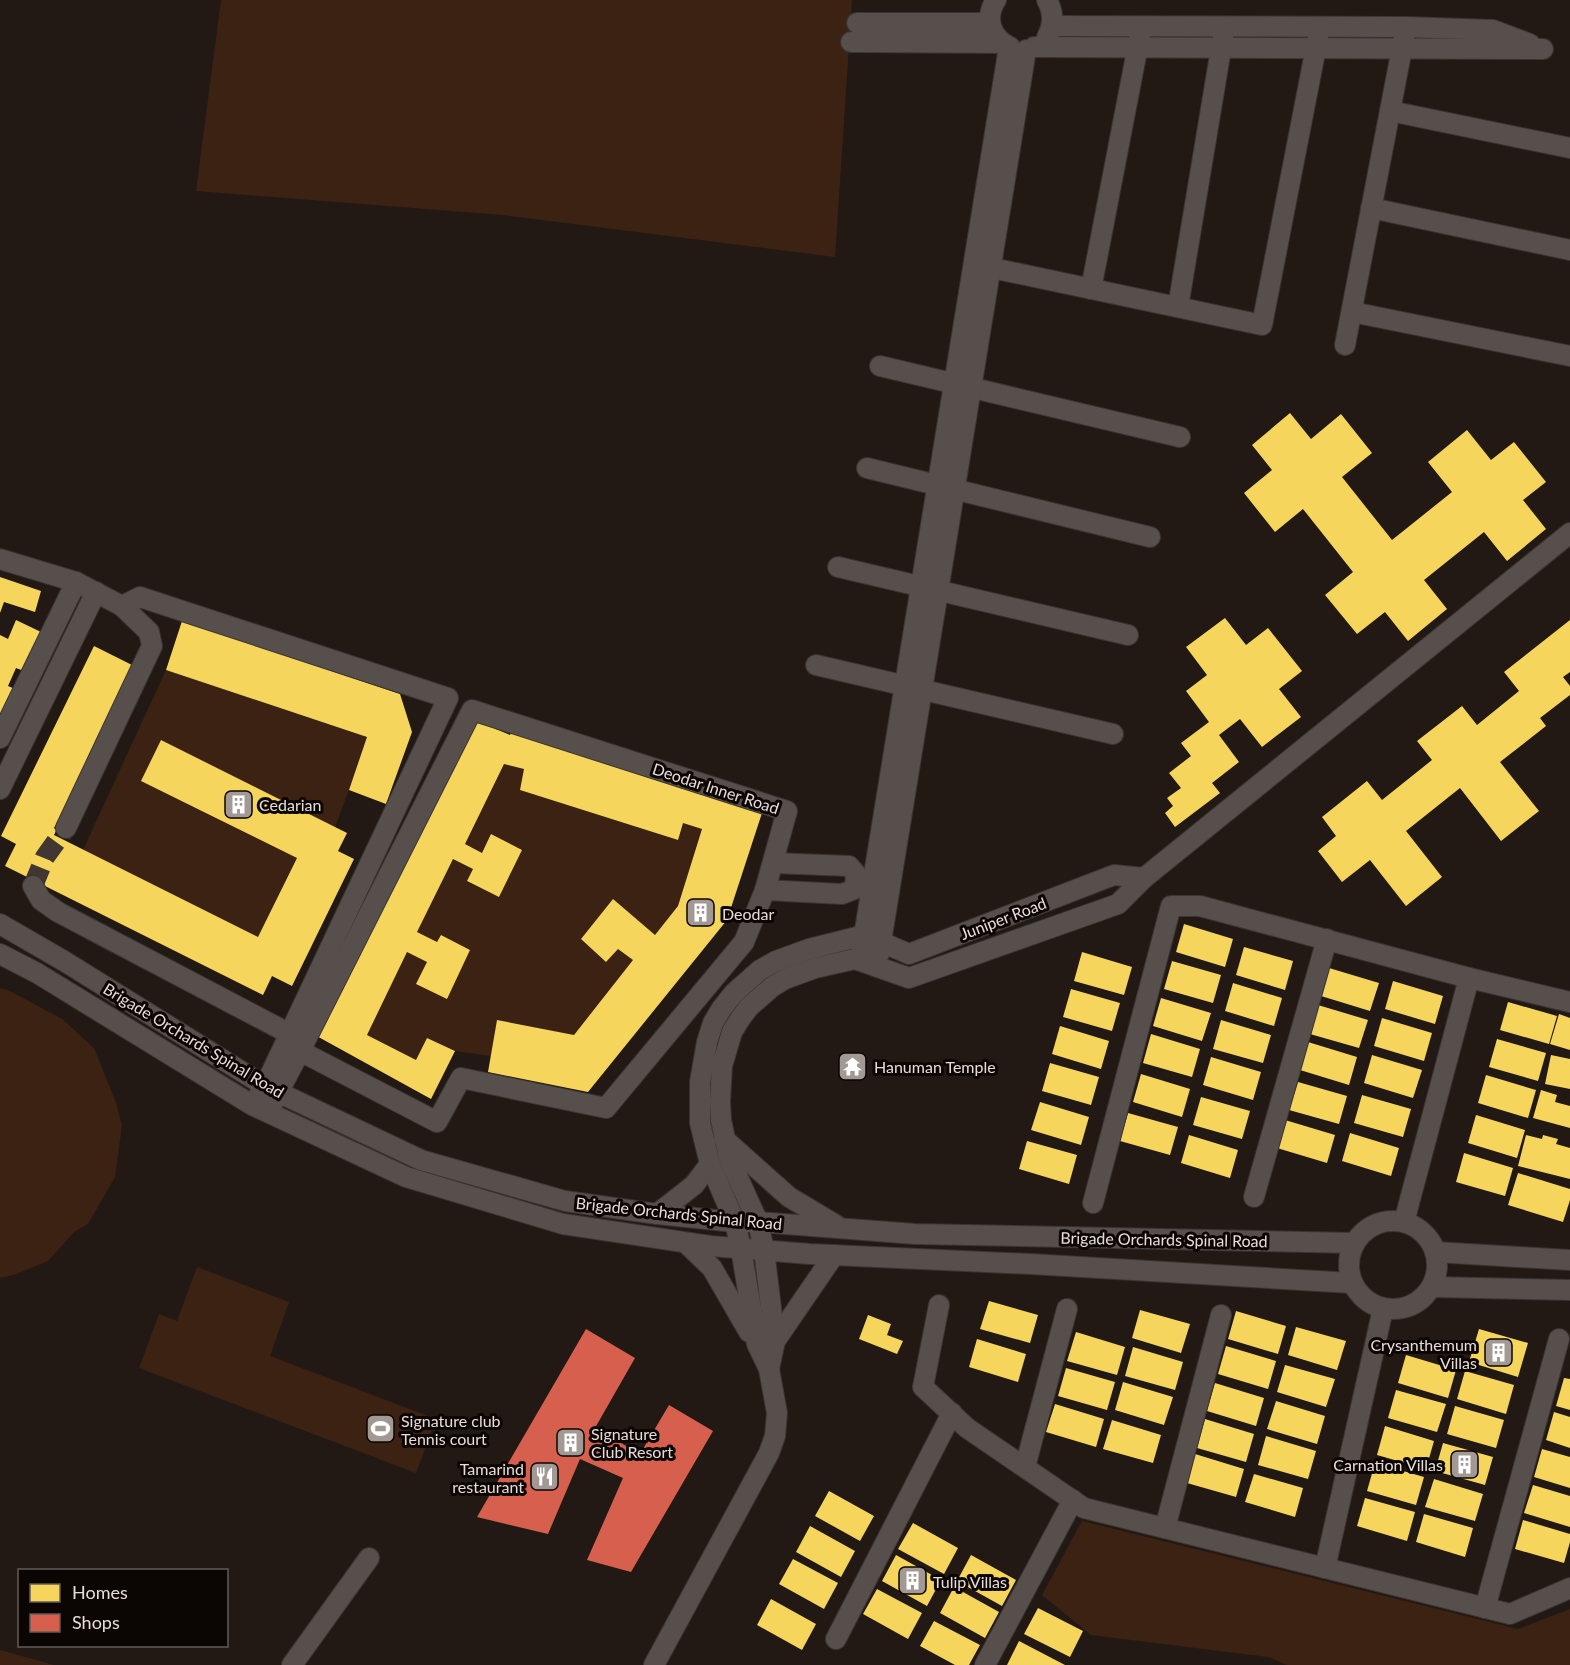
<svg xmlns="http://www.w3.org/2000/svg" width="1570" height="1665" font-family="Lato,sans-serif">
<rect width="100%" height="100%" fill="#221915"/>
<g fill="#3c2212">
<polygon points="221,0 852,0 835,257 503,215 196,191"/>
<polygon points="166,670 367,737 349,790 335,827 142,781 297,858 258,937 83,850"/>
<polygon points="504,764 524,769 520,790 677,840 683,823 702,829 678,906 655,935 613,900 581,939 606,962 618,949 633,960 574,1035 497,1021 491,1056 455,1051 427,1038 416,1060 367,1035 407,952 427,962 447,998 470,950 441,935 437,942 417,932 453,859 473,869 467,882 499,897 522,850 491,834 482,853 465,844"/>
<polygon points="0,988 10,991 62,1019 94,1048 116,1103 122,1125 115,1177 88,1224 74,1232 48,1261 14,1275 0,1278"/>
<polygon points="197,1267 289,1302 270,1356 436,1419 416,1473 139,1368 159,1314 177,1321"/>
<polygon points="1082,1521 1518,1629 1570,1609 1570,1665 1287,1665 1268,1657 1091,1635 1042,1595"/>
<polygon points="0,1650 54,1665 0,1665"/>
</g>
<g fill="#f6d55c">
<polygon points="1290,413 1311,439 1341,414 1372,453 1342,477 1392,540 1452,492 1428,462 1467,430 1491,460 1514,442 1546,482 1523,500 1546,529 1507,561 1484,532 1424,580 1447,609 1408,641 1385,612 1357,634 1325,595 1353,572 1303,509 1275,532 1244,493 1272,470 1252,445"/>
<polygon points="0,577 41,591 35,612 4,602 0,613"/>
<polygon points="1225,618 1246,645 1268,628 1302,671 1279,689 1301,717 1262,747 1240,719 1219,735 1239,762 1212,783 1220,793 1175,827 1165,813 1173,806 1167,798 1181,788 1169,773 1191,756 1181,743 1209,722 1186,691 1207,675 1186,647"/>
<polygon points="16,620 41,632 24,671 16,668 8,686 15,689 0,722 0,635 8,639"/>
<polygon points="1570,620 1570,672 1563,677 1570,686 1570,695 1540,718 1546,726 1500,762 1539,811 1501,841 1460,788 1406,831 1442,877 1406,906 1370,860 1342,882 1318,851 1336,836 1322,817 1367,781 1382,800 1432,760 1417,741 1462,706 1477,725 1519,691 1504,672"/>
<polygon points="182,621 400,694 412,732 386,804 349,790 367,737 166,670"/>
<polygon points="94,646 136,667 54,835 258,937 297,858 141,781 161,740 347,833 338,851 354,859 292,986 272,976 263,995 5,866 16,844 1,836"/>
<polygon points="477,721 510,735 512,731 762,813 727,920 588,1092 488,1072 497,1020 574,1035 633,960 618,949 606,962 581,939 613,899 655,935 678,906 702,829 683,823 678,840 520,790 524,769 504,764 465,844 482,853 491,834 522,850 499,897 467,881 473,869 453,859 417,932 437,942 441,935 470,950 447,999 416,984 427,962 407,952 367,1035 416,1060 427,1038 455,1051 431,1099 313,1034"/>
<polygon points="1184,924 1233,939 1225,967 1176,952"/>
<polygon points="1244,947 1293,961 1285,990 1236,975"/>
<polygon points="1082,952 1132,967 1124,995 1074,981"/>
<polygon points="1172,961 1221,975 1213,1003 1164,989"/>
<polygon points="1329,968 1379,983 1370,1011 1321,996"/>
<polygon points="1393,981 1443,996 1435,1024 1385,1009"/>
<polygon points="1233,983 1282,998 1274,1026 1225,1011"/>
<polygon points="1071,989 1120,1003 1112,1031 1063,1017"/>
<polygon points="1161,998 1211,1013 1202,1041 1153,1026"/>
<polygon points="1508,1002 1557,1016 1549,1044 1500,1030"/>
<polygon points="1318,1005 1368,1020 1359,1048 1310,1034"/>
<polygon points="1559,1014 1570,1018 1570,1050 1550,1044"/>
<polygon points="1382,1018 1432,1033 1424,1061 1374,1046"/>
<polygon points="1221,1020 1271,1035 1263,1063 1213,1049"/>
<polygon points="1060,1026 1109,1041 1101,1069 1052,1054"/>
<polygon points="1151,1034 1200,1049 1192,1077 1143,1063"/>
<polygon points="1497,1039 1546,1053 1538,1081 1489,1067"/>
<polygon points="1308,1042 1357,1057 1349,1085 1300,1070"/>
<polygon points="1372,1055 1422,1070 1413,1098 1364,1083"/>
<polygon points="1551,1055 1570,1059 1570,1089 1545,1084"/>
<polygon points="1211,1057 1261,1072 1253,1100 1203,1085"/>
<polygon points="1050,1063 1099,1077 1091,1105 1042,1091"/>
<polygon points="1141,1074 1190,1089 1182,1117 1133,1102"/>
<polygon points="1486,1075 1536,1090 1528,1118 1478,1103"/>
<polygon points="1298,1082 1347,1096 1339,1124 1289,1110"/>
<polygon points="1541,1090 1557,1095 1555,1102 1570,1106 1570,1128 1533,1118"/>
<polygon points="1362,1095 1411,1109 1403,1137 1354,1123"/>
<polygon points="1201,1097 1250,1111 1242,1139 1193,1125"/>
<polygon points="1040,1102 1089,1117 1081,1145 1031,1130"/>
<polygon points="1128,1113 1178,1127 1170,1155 1120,1141"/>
<polygon points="1476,1115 1525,1130 1517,1158 1468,1143"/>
<polygon points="1285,1120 1335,1135 1327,1163 1277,1148"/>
<polygon points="1350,1133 1399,1148 1391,1176 1342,1161"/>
<polygon points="1189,1135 1238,1150 1230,1178 1181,1163"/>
<polygon points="1526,1135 1542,1139 1543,1135 1558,1139 1556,1144 1570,1148 1570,1179 1518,1166"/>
<polygon points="1027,1141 1077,1155 1069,1184 1019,1169"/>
<polygon points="1464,1153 1513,1168 1505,1196 1456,1182"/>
<polygon points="1518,1173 1570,1189 1570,1200 1563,1222 1508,1205"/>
<polygon points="989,1301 1038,1315 1030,1343 980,1329"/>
<polygon points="1140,1310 1190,1324 1181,1353 1132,1338"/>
<polygon points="1236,1311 1286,1326 1278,1354 1228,1339"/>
<polygon points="868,1315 891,1324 887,1335 903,1341 897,1354 859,1339"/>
<polygon points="1296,1327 1346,1341 1337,1370 1288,1355"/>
<polygon points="1479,1329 1528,1343 1518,1377 1469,1362"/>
<polygon points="1076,1332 1125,1347 1117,1375 1067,1361"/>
<polygon points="977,1339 1026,1354 1018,1382 969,1367"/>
<polygon points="1226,1346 1276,1361 1268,1389 1218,1374"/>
<polygon points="1133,1347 1183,1362 1175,1390 1125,1376"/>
<polygon points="1406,1355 1456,1370 1448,1398 1398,1383"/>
<polygon points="1285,1365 1335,1379 1326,1407 1277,1392"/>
<polygon points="1066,1368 1115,1382 1107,1410 1058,1396"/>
<polygon points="1465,1371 1514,1385 1506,1414 1457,1399"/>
<polygon points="1564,1378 1570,1379 1570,1410 1556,1406"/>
<polygon points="1123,1382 1173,1397 1164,1425 1115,1410"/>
<polygon points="1215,1383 1264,1398 1256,1426 1207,1411"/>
<polygon points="1396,1390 1446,1404 1437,1432 1388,1418"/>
<polygon points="1276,1401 1325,1416 1317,1444 1267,1429"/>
<polygon points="1055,1404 1104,1419 1096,1447 1046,1432"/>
<polygon points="1455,1406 1504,1420 1496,1448 1447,1434"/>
<polygon points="1554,1412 1570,1417 1570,1448 1546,1440"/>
<polygon points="1205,1419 1254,1434 1246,1462 1197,1448"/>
<polygon points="1112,1420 1161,1435 1153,1463 1103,1449"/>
<polygon points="1385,1426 1434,1441 1426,1469 1377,1455"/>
<polygon points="1266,1436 1316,1451 1308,1479 1258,1465"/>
<polygon points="1443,1443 1493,1457 1485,1485 1435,1471"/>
<polygon points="1542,1449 1570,1457 1570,1488 1534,1477"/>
<polygon points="1195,1454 1244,1469 1236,1497 1187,1483"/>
<polygon points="1375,1463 1424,1477 1416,1505 1367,1491"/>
<polygon points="1254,1474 1303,1488 1295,1517 1245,1502"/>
<polygon points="1434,1479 1483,1494 1475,1521 1425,1507"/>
<polygon points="1533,1485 1570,1496 1570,1527 1524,1513"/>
<polygon points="829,1491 874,1516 860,1541 815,1516"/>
<polygon points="1365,1498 1415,1512 1407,1541 1357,1526"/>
<polygon points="1424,1514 1473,1528 1465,1557 1416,1542"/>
<polygon points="1523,1520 1570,1534 1570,1542 1564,1563 1515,1549"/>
<polygon points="913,1523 958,1548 944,1574 898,1549"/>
<polygon points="810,1526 855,1551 841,1577 796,1552"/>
<polygon points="896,1555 941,1580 927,1606 882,1581"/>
<polygon points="971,1555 1016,1580 1002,1606 957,1581"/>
<polygon points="793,1559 838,1583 824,1609 779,1584"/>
<polygon points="954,1587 999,1612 985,1638 940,1613"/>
<polygon points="877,1589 922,1613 908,1639 863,1614"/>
<polygon points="771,1599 816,1624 802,1650 757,1625"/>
<polygon points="1038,1608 1083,1631 1070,1657 1024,1634"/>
<polygon points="934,1621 980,1645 969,1665 955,1665 920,1646"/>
<polygon points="1019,1641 1065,1665 1007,1665"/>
</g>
<polygon fill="#d6604d" points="586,1329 635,1358 595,1428 640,1454 669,1405 713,1431 631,1572 587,1560 623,1478 580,1459 548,1534 477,1517"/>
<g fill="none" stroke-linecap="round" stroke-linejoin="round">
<polyline stroke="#403632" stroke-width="20" stroke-dasharray="20 10" stroke-linecap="butt" points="33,886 45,857 66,828"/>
<defs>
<g id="street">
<path d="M996 0C984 18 991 38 1010 47"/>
<polyline points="857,23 990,23"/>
<polyline points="1052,26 1406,27 1493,30 1530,44"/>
<path d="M1047 37C1054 25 1054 13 1047 0"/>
<polyline points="851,42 1001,43"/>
<polyline points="1034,47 1543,49"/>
<polyline points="1390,111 1570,148"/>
<polyline points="1371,208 1570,250"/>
<polyline points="978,265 1262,325 1320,27"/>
<polyline points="1091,289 1140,35"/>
<polyline points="1178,307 1223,37"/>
<polyline points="1352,312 1570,356"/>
<polyline points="1345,345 1404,38"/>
<polyline points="880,366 1180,437"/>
<polyline points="867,468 1150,537"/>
<polyline points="0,559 76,582 122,606 140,597 448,698 265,1086 259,1095"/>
<polyline points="838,567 1128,635"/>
<polyline points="816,665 1113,734"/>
<polyline points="0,738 76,582"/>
<polyline points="0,789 96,592"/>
<polyline points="66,828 152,646 149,632 122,606"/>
<polyline points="33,886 41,900 58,912 290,1034"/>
<polyline points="765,890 842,894 855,889 856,874 849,866 773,863"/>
<polyline points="0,924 64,961 265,1086 421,1160 565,1201 657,1214 735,1222 758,1222 915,1234 1354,1243"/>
<polyline points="862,948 1009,47"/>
<polyline points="0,954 37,973 252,1105 406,1177 563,1224 710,1246 810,1254 1031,1264 1352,1283"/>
<polyline points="879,954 1026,50"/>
<polyline points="268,1112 300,1051 472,710 787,811 765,890 744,942 606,1108 461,1078 437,1122 300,1051"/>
<polyline points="724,1139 789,1197 836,1225"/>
<polyline points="1254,1197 1327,939"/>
<polyline points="1093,1203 1171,906 1200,906 1469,978 1570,1002"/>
<polyline points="657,1214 694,1185 710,1164"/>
<circle cx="1393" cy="1265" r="44"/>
<polyline points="1404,1222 1469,978"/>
<polyline points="686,1243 712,1268 749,1332"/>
<polyline points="1435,1252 1570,1260"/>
<polyline points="1432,1287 1570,1290"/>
<polyline points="939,1305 923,1387 967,1428 1084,1508 1510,1614 1570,1588"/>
<polyline points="775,1341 834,1255"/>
<polyline points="769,1369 775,1341 764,1250 758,1222 729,1158 721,1120 720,1101 722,1066 732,1032 740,1019 749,1007 772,987 785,979 815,968 855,959 909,978 1118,904 1144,878 1570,533"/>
<polyline points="1025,1467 1067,1309"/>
<polyline points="1165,1528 1221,1315"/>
<polyline points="1325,1568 1383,1309"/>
<polyline points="1485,1608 1559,1339"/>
<polyline points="836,1639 952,1413"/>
<polyline points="292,1665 369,1558"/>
<polyline points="654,1665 769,1453 775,1436 777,1413 769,1369 757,1344 741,1249 735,1222 710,1164 700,1123 700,1082 707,1042 713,1023 722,1008 734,993 760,970 776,961 809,949 865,935 909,954 1114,875 1144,878"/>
<polyline points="985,1665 1073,1500"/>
</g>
</defs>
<use href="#street" stroke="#3b3432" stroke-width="22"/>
<use href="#street" stroke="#564f4c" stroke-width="20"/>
</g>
<defs>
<symbol id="building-square" viewBox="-11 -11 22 22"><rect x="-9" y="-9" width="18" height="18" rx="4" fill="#a29894" stroke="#0b0503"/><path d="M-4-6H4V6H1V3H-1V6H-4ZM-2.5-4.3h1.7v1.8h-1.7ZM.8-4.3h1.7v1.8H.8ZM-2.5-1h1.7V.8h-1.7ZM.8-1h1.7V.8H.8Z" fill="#fff"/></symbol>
<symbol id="temple-square" viewBox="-11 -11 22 22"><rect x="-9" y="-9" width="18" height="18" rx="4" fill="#a29894" stroke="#0b0503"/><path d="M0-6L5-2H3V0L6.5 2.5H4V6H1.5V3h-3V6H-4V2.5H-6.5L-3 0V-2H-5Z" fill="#fff"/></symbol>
<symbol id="stadium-square" viewBox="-11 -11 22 22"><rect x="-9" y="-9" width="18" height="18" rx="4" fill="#a29894" stroke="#0b0503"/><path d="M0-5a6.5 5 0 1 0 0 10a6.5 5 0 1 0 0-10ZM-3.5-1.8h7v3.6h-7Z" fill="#fff"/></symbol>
<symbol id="restaurant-square" viewBox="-11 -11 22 22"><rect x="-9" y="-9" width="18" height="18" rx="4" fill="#a29894" stroke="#0b0503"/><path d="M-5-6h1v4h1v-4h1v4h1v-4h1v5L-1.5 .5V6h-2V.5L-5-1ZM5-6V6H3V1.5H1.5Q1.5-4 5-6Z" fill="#fff"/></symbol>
</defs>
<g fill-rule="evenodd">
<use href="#building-square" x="222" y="788" width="33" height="33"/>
<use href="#building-square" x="684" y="896" width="33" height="33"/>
<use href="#temple-square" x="836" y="1050" width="33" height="33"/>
<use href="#building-square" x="1482" y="1336" width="33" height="33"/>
<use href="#stadium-square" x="364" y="1412" width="33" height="33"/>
<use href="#building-square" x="554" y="1426" width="33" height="33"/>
<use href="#building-square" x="1448" y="1448" width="33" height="33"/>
<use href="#restaurant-square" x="528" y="1460" width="33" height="33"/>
<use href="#building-square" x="896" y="1564" width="33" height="33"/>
</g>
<g text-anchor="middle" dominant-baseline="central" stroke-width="6" stroke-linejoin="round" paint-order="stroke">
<g font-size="16" fill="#e7ddd8" stroke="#0b0503">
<text transform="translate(716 788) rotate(18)">Deodar Inner Road</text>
<text transform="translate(1003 918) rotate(-21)">Juniper Road</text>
<text transform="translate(194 1040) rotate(31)">Brigade Orchards Spinal Road</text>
<text transform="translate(679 1213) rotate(6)">Brigade Orchards Spinal Road</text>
<text transform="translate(1164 1239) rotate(1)">Brigade Orchards Spinal Road</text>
</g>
<g font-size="16" fill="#e7ddd8" stroke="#0b0503" text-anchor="start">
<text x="259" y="804">Cedarian</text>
<text x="722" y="913">Deodar</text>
<text x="874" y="1066">Hanuman Temple</text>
<text x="1477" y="1344" text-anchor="end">Crysanthemum<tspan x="1477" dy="18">Villas</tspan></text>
<text x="401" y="1420">Signature club<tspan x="401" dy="18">Tennis court</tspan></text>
<text x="591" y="1433">Signature<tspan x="591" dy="18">Club Resort</tspan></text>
<text x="1443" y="1464" text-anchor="end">Carnation Villas</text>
<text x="524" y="1468" text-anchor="end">Tamarind<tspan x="524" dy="18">restaurant</tspan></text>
<text x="933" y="1581">Tulip Villas</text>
</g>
</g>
<rect x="18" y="1569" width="210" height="78" fill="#0b0503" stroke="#635b58" stroke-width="1.5"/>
<rect x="30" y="1584" width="30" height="18" fill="#f6d55c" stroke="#635b58" stroke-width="1.5"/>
<text x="72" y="1599" font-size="18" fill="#e7ddd8">Homes</text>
<rect x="30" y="1614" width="30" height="18" fill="#d6604d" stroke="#635b58" stroke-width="1.5"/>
<text x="72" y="1629" font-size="18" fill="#e7ddd8">Shops</text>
</svg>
